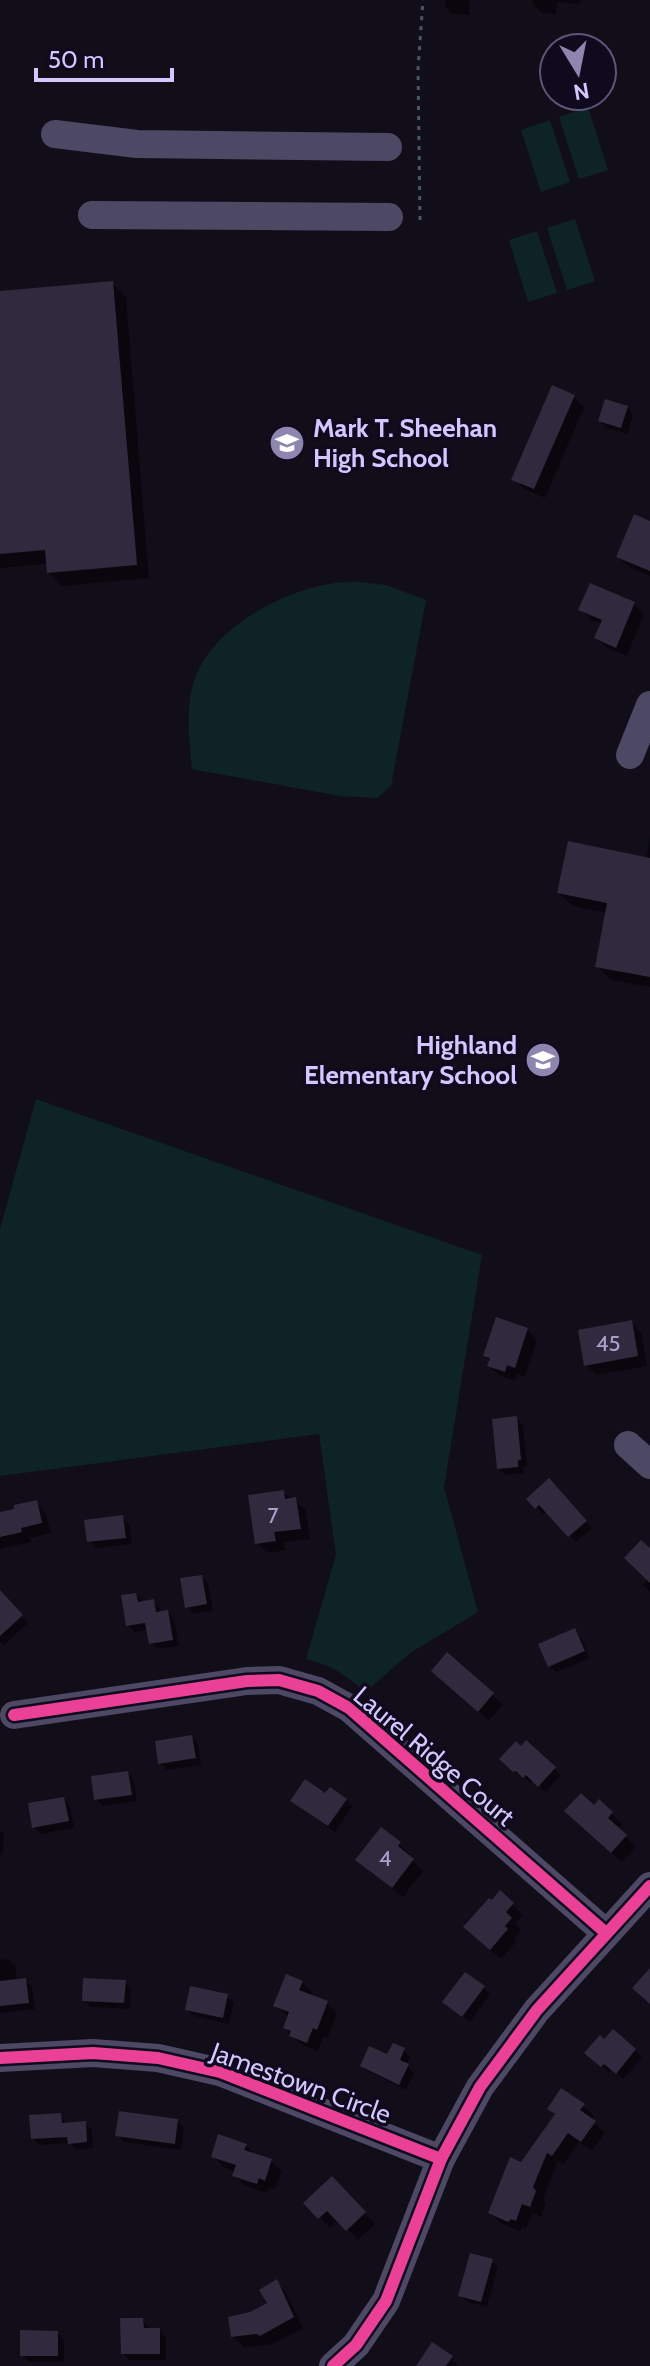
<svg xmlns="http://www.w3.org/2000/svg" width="650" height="2366" font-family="Cabin,sans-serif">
<rect width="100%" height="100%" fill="#110e1a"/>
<g fill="#0d2326">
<polygon points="588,107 608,170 579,179 559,117"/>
<polygon points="550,120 570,182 541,192 521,130"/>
<polygon points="575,219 595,281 567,290 547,228"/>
<polygon points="537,231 557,293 528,302 509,240"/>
<path d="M360 582 386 585 426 600 391 786 377 798 340 796 192 769C189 738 184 700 198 671 219 626 281 592 329 584 339 582 350 582 360 582Z"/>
<path d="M36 1099 482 1255 444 1487 478 1612 410 1653 364 1693C347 1674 330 1665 306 1659L336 1555 319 1434 0 1476V1229Z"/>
</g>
<g fill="#0007">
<polygon points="445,0 470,0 469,15 452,14 445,7"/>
<polygon points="532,0 580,0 580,4 557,2 556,14 542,13 532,3"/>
<polygon points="112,283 126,297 149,578 62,586 48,572 48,564 0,568 0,307"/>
<polygon points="574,397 584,407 545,498 524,489 514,479"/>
<polygon points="627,407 633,414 628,434 607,428 600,421"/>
<polygon points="650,523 650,576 629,567 618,557"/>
<polygon points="634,604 644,614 627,656 607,648 596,638 602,624 591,620 581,609"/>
<polygon points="650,837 650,987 611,980 597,966 607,913 573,906 559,893 646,859"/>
<polygon points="631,1322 641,1333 647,1366 597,1375 586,1365"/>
<polygon points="527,1329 537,1340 525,1377 517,1374 515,1381 500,1376 489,1366 491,1361 485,1356"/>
<polygon points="516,1418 523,1425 527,1466 523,1467 524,1473 505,1475 499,1468"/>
<polygon points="555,1488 592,1528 576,1542 547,1511 543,1514 529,1499"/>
<polygon points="283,1492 306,1510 310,1539 284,1542 285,1550 268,1553 257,1543"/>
<polygon points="36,1503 46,1513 51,1533 30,1538 31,1542 0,1549 0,1514"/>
<polygon points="122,1517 129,1524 132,1544 96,1548 89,1541"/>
<polygon points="650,1551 650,1592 643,1585 648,1579"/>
<polygon points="202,1577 208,1584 213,1611 193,1614 187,1607"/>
<polygon points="0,1593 28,1623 4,1645 0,1641"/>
<polygon points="136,1595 143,1601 153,1601 160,1608 161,1613 168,1612 174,1619 179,1646 158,1649 151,1643 149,1629 135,1632 128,1625"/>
<polygon points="574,1630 581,1637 590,1658 556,1672 550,1666"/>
<polygon points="447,1655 503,1705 489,1721 444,1681"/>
<polygon points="192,1737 198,1744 201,1765 167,1770 160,1763"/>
<polygon points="526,1743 561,1775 546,1792 533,1780 531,1783 524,1777 522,1778 502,1759 521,1749"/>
<polygon points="128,1773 134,1780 137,1801 103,1806 96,1799"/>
<polygon points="326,1796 346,1800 352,1807 335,1832 300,1807"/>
<polygon points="64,1799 70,1806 74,1828 41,1834 34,1827"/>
<polygon points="599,1802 622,1824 618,1829 636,1847 622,1862 577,1822"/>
<polygon points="0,1830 4,1834 3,1855 0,1855"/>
<polygon points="399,1844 410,1854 408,1856 423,1871 403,1897 368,1870"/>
<polygon points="501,1893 523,1915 515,1923 521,1930 514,1938 517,1941 501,1959 476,1937 492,1903"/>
<polygon points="8,1959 15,1965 17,1981 25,1980 32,1987 35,2009 0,2013 0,1960"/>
<polygon points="125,1982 131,1989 130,2009 91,2007 84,2000"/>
<polygon points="302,1982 312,1993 311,1996 327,2003 337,2013 327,2039 323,2037 318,2052 302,2045 291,2035 285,2027 289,2017 276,2006"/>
<polygon points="484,1988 490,1994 470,2022 452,2009"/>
<polygon points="227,1996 234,2003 229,2024 194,2016 187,2010"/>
<polygon points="613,2032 642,2057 624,2079 612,2069 609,2072 594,2060"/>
<polygon points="404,2050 410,2057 407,2065 414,2073 406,2090 369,2072 362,2066"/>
<polygon points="583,2106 594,2116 591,2120 605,2133 592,2151 579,2142 563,2165 558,2161 543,2199 546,2203 541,2216 532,2213 526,2229 523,2228 519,2231 500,2223 490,2213 556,2116 549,2109"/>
<polygon points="60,2115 67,2125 85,2123 92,2130 93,2148 77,2150 70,2143 39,2145 33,2138"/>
<polygon points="177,2121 184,2128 181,2150 124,2142 117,2135"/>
<polygon points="246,2145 256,2156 271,2161 282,2171 275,2190 269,2187 267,2193 245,2186 234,2175 236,2171 223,2167 213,2156"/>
<polygon points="332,2178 375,2224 358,2240 338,2220 330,2228 305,2203"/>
<polygon points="492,2261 498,2267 487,2307 467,2302 460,2295"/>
<polygon points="276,2282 286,2292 303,2328 271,2345 244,2347 233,2336 251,2314 269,2304"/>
<polygon points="143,2320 149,2327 149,2330 159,2330 166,2337 166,2360 129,2360 123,2354"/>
<polygon points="57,2333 64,2339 64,2362 29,2362 22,2355"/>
<polygon points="451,2358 458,2364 457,2366 418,2366"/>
</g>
<g fill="#2f2a3d">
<polygon points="113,281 137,565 47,573 45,550 0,554 0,291"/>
<polygon points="552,385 575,395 534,489 511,480"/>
<polygon points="605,399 628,406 621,428 598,421"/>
<polygon points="634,514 650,521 650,571 616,557"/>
<polygon points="590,583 635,602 616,648 594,638 602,620 578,610"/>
<polygon points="568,841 650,858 650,977 595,967 607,903 557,893"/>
<polygon points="496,1317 528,1328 515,1368 507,1365 505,1372 487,1366 490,1358 483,1356"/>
<polygon points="632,1320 638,1356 584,1366 578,1330"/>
<polygon points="517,1416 521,1460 518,1460 518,1467 497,1469 492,1419"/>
<polygon points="549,1478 587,1521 568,1537 539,1505 535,1509 526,1499"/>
<polygon points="284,1490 285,1499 296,1497 301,1529 274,1532 276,1541 255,1544 248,1495"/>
<polygon points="37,1500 42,1523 21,1528 22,1532 0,1537 0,1512 14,1509 14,1505"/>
<polygon points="123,1515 126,1538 87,1542 84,1520"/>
<polygon points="641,1540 650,1548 650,1583 624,1558"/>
<polygon points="202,1575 207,1604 185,1608 180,1578"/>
<polygon points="0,1590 23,1615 0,1636"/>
<polygon points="136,1593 138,1602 154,1599 156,1612 168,1610 173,1640 149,1644 145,1623 126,1626 121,1595"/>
<polygon points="575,1628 585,1651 548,1667 538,1644"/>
<polygon points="447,1652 494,1693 478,1712 431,1671"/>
<polygon points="192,1735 196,1758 158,1764 155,1741"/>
<polygon points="526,1740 556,1767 538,1787 526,1775 523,1778 516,1771 513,1772 499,1759 516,1741 521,1746"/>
<polygon points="128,1771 132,1795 94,1800 91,1776"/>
<polygon points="305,1779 325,1793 330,1787 347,1799 328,1826 290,1801"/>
<polygon points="581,1793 594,1805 599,1799 613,1812 608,1818 627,1835 611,1853 564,1811"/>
<polygon points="64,1797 69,1821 32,1828 28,1803"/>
<polygon points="381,1827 401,1842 398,1846 414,1859 392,1888 355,1860"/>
<polygon points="500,1890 514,1903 506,1912 512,1918 505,1926 508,1929 490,1950 463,1927 489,1898 492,1900"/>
<polygon points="650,1968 650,2004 632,1988"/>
<polygon points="465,1972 485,1986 462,2017 442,2002"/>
<polygon points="286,1974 303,1981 299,1990 328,2001 317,2030 313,2028 307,2043 289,2036 291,2031 283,2028 289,2012 273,2006"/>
<polygon points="26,1978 29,2003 0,2006 0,1981"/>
<polygon points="83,1978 126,1980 124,2003 82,2001"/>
<polygon points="190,1986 228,1994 223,2018 185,2010"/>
<polygon points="613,2029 636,2049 616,2074 604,2064 601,2067 584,2053 600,2035 604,2039"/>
<polygon points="393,2043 405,2048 400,2060 409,2064 399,2085 360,2066 369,2046 387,2054"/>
<polygon points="561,2088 585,2104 580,2110 596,2121 581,2142 568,2133 552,2156 547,2153 533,2187 536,2191 530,2207 522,2204 516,2221 511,2219 508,2222 488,2213 510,2157 521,2162 555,2114 547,2109"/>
<polygon points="119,2111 178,2119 175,2144 115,2136"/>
<polygon points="61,2113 62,2123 86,2121 87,2142 68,2144 67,2137 31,2139 29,2115"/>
<polygon points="218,2134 247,2144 244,2150 272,2159 265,2181 259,2178 257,2184 232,2176 236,2165 211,2157"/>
<polygon points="332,2176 366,2212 346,2231 327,2211 318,2219 303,2203"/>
<polygon points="470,2253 493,2259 481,2302 458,2296"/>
<polygon points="277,2279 294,2317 260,2336 257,2334 231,2337 228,2317 250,2312 267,2303 259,2290"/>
<polygon points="120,2318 143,2318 144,2328 160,2328 160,2354 121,2354"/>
<polygon points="20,2330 58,2331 58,2356 20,2356"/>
<polygon points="432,2342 453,2356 446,2366 416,2366"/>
</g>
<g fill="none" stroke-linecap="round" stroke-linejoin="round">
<polyline stroke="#495768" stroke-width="3" stroke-dasharray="4 6" stroke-linecap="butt" points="420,220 418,69 423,0"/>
<g stroke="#4d4863" stroke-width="28">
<polyline points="55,134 137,144 388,147"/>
<polyline points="92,215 389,217"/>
<polyline points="630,755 650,705"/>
<polyline points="628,1445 650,1465"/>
<polyline points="14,1715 247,1681 279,1680 318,1691 349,1708 606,1933"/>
<polyline points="0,2058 93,2053 158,2058 220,2072 441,2159"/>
<polyline points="333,2366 356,2345 386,2301 441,2159 480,2087 537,2010 650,1886"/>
</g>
<defs>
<g id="cycleway">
<polyline points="14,1715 247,1681 279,1680 318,1691 349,1708 606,1933"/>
<polyline points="0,2058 93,2053 158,2058 220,2072 441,2159"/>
<polyline points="333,2366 356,2345 386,2301 441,2159 480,2087 537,2010 650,1886"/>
</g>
</defs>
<use href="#cycleway" stroke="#0f0a1e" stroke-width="17"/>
<use href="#cycleway" stroke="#ea4096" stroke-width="12"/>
</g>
<defs>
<symbol id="school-disc" viewBox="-11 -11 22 22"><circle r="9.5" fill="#8f86af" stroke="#0f0a1e"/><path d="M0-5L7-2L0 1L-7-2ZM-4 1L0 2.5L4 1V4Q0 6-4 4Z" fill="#fff"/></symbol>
</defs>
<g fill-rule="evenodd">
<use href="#school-disc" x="267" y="423" width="40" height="40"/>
<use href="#school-disc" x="523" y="1040" width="40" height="40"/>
</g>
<g text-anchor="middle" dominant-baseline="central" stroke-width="7" stroke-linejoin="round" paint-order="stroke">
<g font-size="22" fill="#aaa0ce">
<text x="608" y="1343">45</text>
<text x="273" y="1515">7</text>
<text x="385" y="1858">4</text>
</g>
<g font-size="26" font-weight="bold" fill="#d3c7ff" stroke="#0f0a1e" text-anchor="start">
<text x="313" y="428">Mark T. Sheehan<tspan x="313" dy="30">High School</tspan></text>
<text x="517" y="1045" text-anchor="end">Highland<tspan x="517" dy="30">Elementary School</tspan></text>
</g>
<g font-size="26" fill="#d3c7ff" stroke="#0f0a1e">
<text transform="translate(434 1756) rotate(40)">Laurel Ridge Court</text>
<text transform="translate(301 2083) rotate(20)">Jamestown Circle</text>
</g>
</g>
<g transform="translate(578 72) rotate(170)"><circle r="38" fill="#0f0a1e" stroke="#5d5678" stroke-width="2"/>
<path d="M0-6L14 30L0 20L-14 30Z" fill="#8f86af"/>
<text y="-12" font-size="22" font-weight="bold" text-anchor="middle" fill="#d3c7ff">N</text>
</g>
<path d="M36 68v12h136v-12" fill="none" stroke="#d3c7ff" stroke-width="4"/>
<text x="48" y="68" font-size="24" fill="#d3c7ff" stroke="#0f0a1e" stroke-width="6" paint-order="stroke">50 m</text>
</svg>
